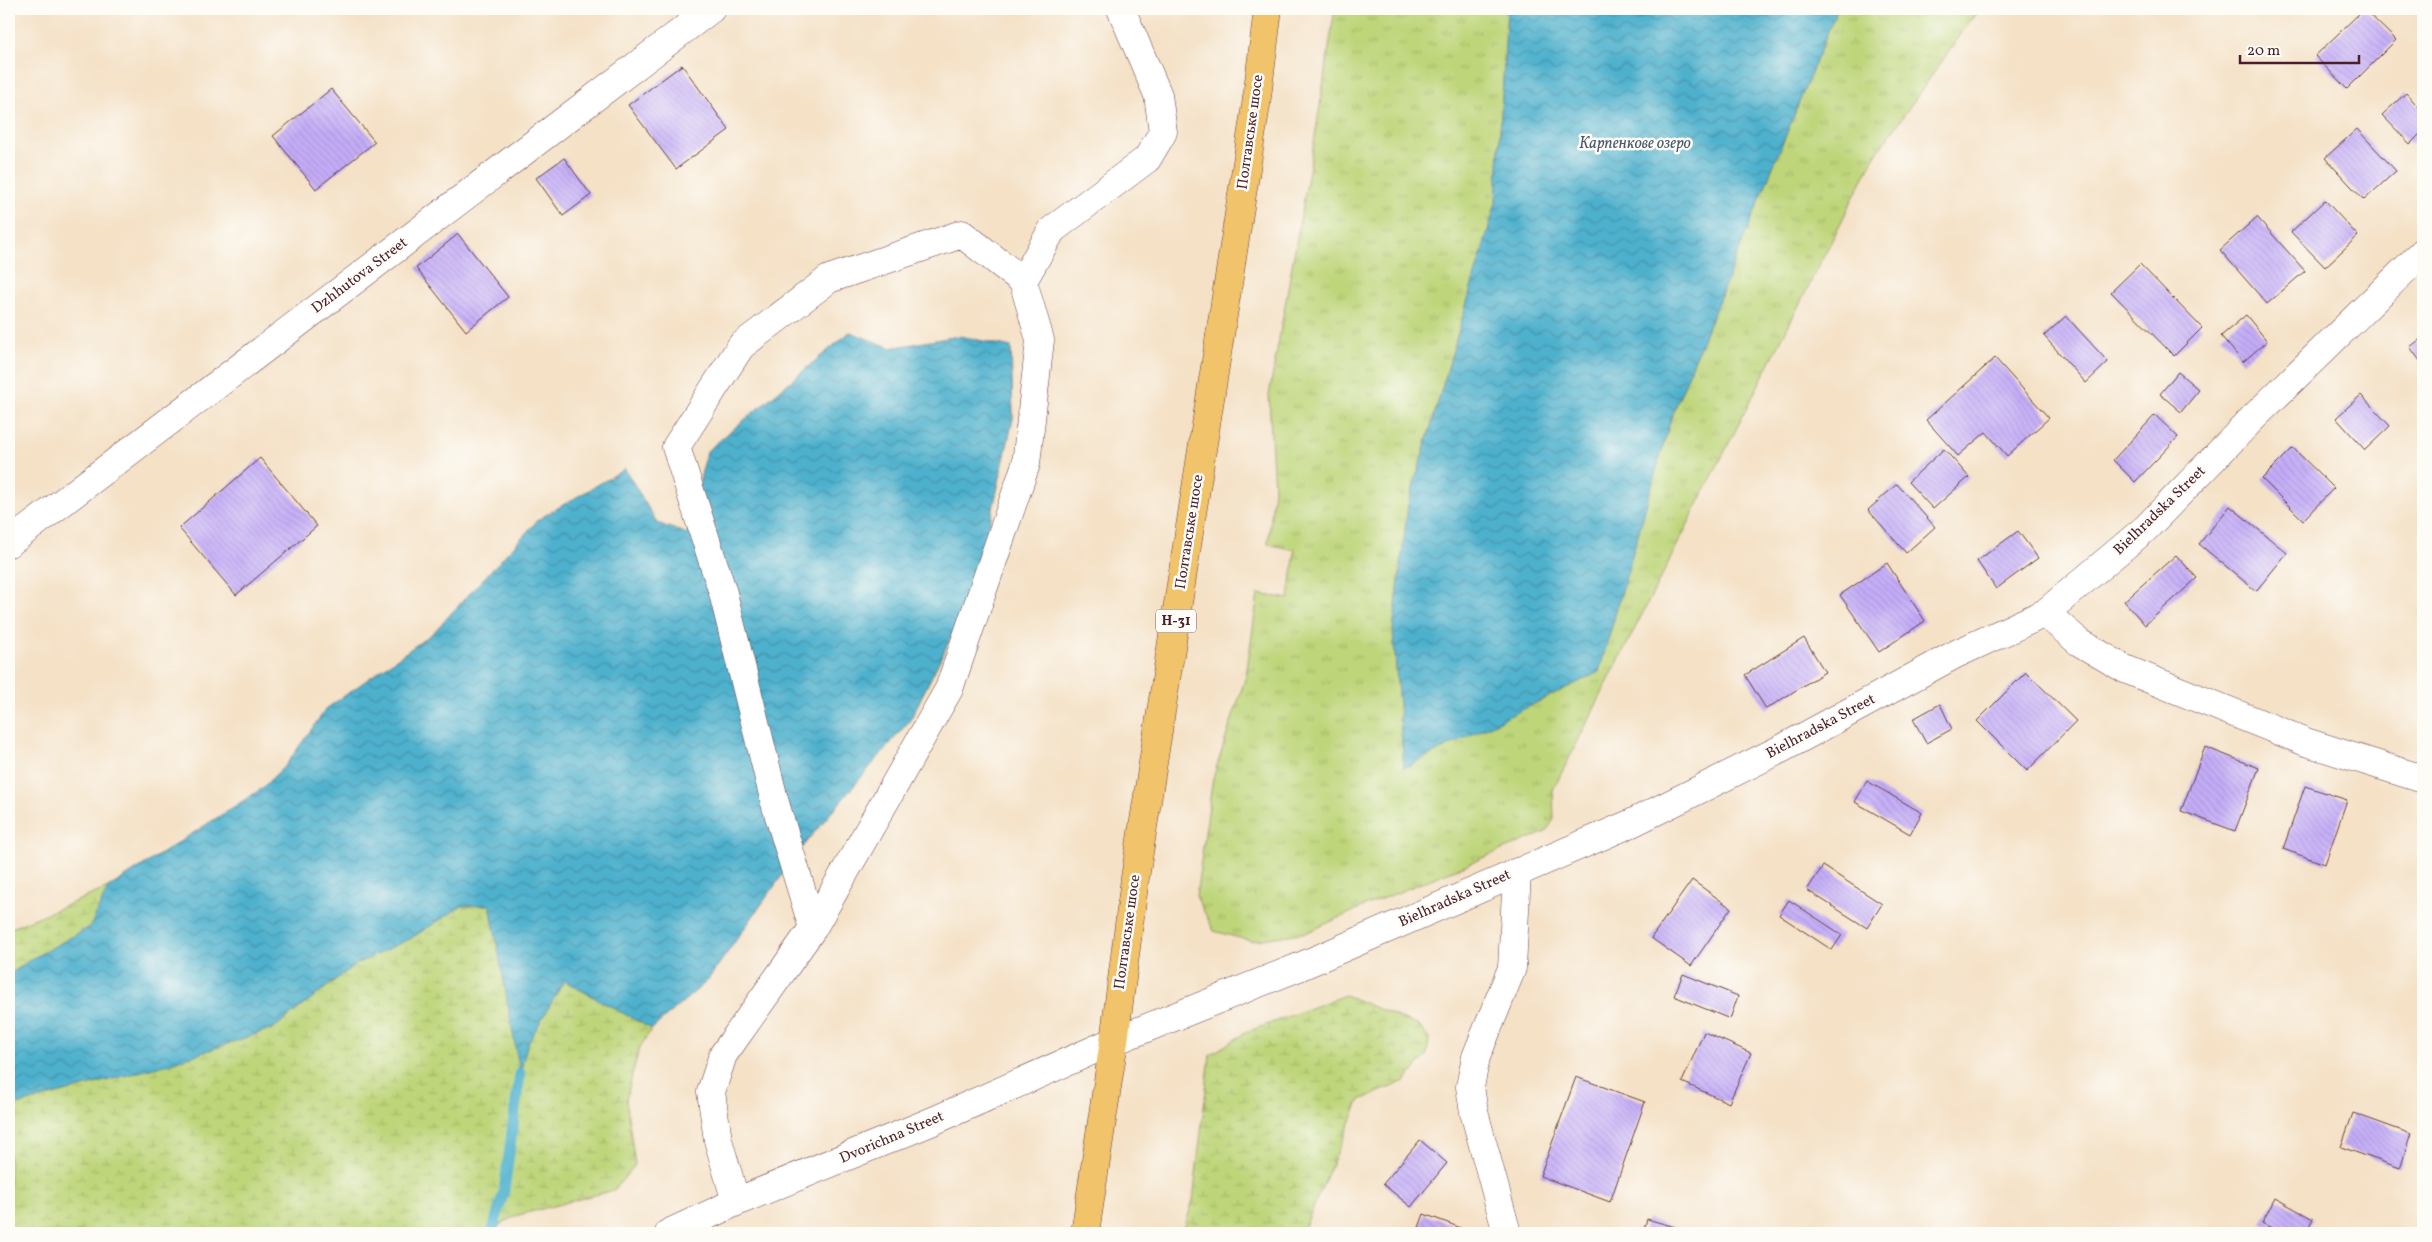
<svg xmlns="http://www.w3.org/2000/svg" width="2432" height="1242" font-family="Vollkorn,serif">
<defs>
<pattern id="grass-tufts" width="24" height="20" patternUnits="userSpaceOnUse" patternTransform="scale(1.25)"><rect width="24" height="20" fill="#bed579"/><path d="M3 7l-1-3M5 7V3M7 7l1-3M15 17l-1-3M17 17v-4M19 17l1-3" fill="none" stroke="#a5b669"/></pattern>
<pattern id="wetland-marsh" width="20" height="14" patternUnits="userSpaceOnUse" patternTransform="scale(1.25)"><rect width="20" height="14" fill="#bed579"/><path d="M1 5h8M5 5V1M11 12h8M15 12V8" fill="none" stroke="#a5b669"/></pattern>
<pattern id="water-waves" width="16" height="10" patternUnits="userSpaceOnUse" patternTransform="scale(1.25)"><rect width="16" height="10" fill="#4eb1cd"/><path d="M0 5q4-4 8 0t8 0" fill="none" stroke="#438fa7"/></pattern>
<pattern id="building-back-hatch" width="6" height="6" patternUnits="userSpaceOnUse" patternTransform="scale(1.25)"><rect width="6" height="6" fill="#c4adf8"/><path d="M-1 5l2 2M0 0l6 6M5-1l2 2" fill="none" stroke="#aa94d5"/></pattern>
</defs>
<rect width="100%" height="100%" fill="#fdfcf7"/>
<filter id="ink" filterUnits="userSpaceOnUse"><feTurbulence type="fractalNoise" baseFrequency=".02" numOctaves="2"/><feDisplacementMap in="SourceGraphic" scale="10" xChannelSelector="R" yChannelSelector="G"/><feConvolveMatrix kernelMatrix="1 2 1 2 8 2 1 2 1" color-interpolation-filters="sRGB"/></filter>
<filter id="wash" filterUnits="userSpaceOnUse"><feTurbulence type="fractalNoise" baseFrequency=".0096" numOctaves="4" result="noise"/><feDisplacementMap in="SourceGraphic" scale="20" xChannelSelector="R" yChannelSelector="G"/><feGaussianBlur stdDeviation="1.12" result="paint"/><feColorMatrix in="noise" values="0 0 0 0 0 0 0 0 0 0 0 0 0 0 0 0 0 1.4 0 .05"/><feComposite in="paint" operator="in"/></filter>
<g filter="url(#wash)">
<rect width="100%" height="100%" fill="#f4e1c6"/>
<polygon fill="url(#grass-tufts)" stroke="#847a52" points="1335,9 1507,9 1496,203 1408,505 1393,631 1404,767 1599,671 1671,418 1837,9 1979,9 1874,157 1553,790 1554,819 1546,832 1365,906 1308,932 1251,941 1214,931 1196,896 1213,778 1246,676 1258,594 1289,599 1295,550 1268,544 1274,490 1269,395 1315,137"/>
<g fill="url(#wetland-marsh)" stroke="#847a52">
<polygon points="850,332 891,348 959,336 1011,347 1013,419 975,589 910,720 852,777 707,981 657,1020 639,1049 626,1100 635,1165 614,1190 515,1216 486,1233 9,1233 9,929 108,888 260,790 286,765 326,709 433,633 539,519 625,469 657,523 687,534 707,451"/>
<polygon points="1345,995 1419,1026 1429,1039 1427,1055 1405,1081 1360,1100 1302,1233 1183,1233 1193,1200 1210,1055 1247,1032"/>
</g>
<g fill="url(#water-waves)" stroke="#4c687c">
<polygon points="1507,9 1837,9 1671,418 1599,672 1404,768 1393,631 1408,505 1496,203"/>
<polygon points="850,332 891,348 959,336 1011,347 1013,419 975,589 910,720 802,847 707,981 652,1029 564,981 528,1043 520,1073 490,905 462,906 410,939 356,964 274,1028 169,1064 9,1107 9,975 31,959 90,927 108,888 260,790 286,765 326,709 433,633 539,519 625,469 657,523 687,534 707,451"/>
</g>
<g fill="none" stroke-linecap="round" stroke-linejoin="round">
<polyline stroke="#4eb1cd" stroke-width="11" points="492,1233 504,1191 520,1073"/>
</g>
<g id="blocks">
<g fill="url(#building-back-hatch)">
<polygon points="2364,9 2396,40 2347,89 2315,56"/>
<polygon points="682,65 729,130 676,169 628,105"/>
<polygon points="331,89 375,142 316,189 273,136"/>
<polygon points="2406,93 2423,112 2423,131 2410,144 2382,115"/>
<polygon points="2357,129 2396,171 2364,200 2325,158"/>
<polygon points="564,158 591,195 563,216 536,178"/>
<polygon points="2325,200 2358,236 2325,267 2291,232"/>
<polygon points="2257,217 2305,271 2267,304 2220,250"/>
<polygon points="458,234 508,297 466,331 416,268"/>
<polygon points="2140,264 2202,328 2174,356 2111,292"/>
<polygon points="2246,315 2267,341 2243,362 2221,336"/>
<polygon points="2066,316 2108,362 2086,383 2044,336"/>
<polygon points="2423,337 2423,365 2410,347"/>
<polygon points="1995,358 2049,418 2007,456 1986,432 1958,456 1926,420"/>
<polygon points="2178,372 2199,390 2181,412 2160,394"/>
<polygon points="2361,395 2390,426 2365,450 2336,418"/>
<polygon points="2155,415 2178,437 2135,482 2113,460"/>
<polygon points="2293,448 2334,488 2303,520 2262,479"/>
<polygon points="1944,449 1969,477 1933,509 1908,482"/>
<polygon points="260,458 317,526 236,595 179,528"/>
<polygon points="1897,484 1935,527 1906,553 1868,510"/>
<polygon points="2230,506 2287,553 2256,591 2199,544"/>
<polygon points="2018,531 2038,558 1996,589 1977,561"/>
<polygon points="2176,555 2197,578 2145,625 2124,601"/>
<polygon points="1887,563 1925,621 1879,652 1840,595"/>
<polygon points="1804,638 1825,672 1766,709 1745,675"/>
<polygon points="2026,672 2076,721 2027,771 1977,721"/>
<polygon points="1940,704 1952,729 1926,743 1913,719"/>
<polygon points="2205,747 2259,768 2235,831 2181,811"/>
<polygon points="1867,781 1922,813 1910,834 1855,802"/>
<polygon points="2305,786 2347,800 2325,864 2283,849"/>
<polygon points="1823,866 1882,904 1867,928 1807,890"/>
<polygon points="1692,880 1731,908 1691,966 1651,938"/>
<polygon points="1789,900 1842,935 1832,950 1779,915"/>
<polygon points="1683,974 1738,996 1730,1019 1674,996"/>
<polygon points="1704,1032 1751,1053 1729,1103 1682,1082"/>
<polygon points="1576,1077 1645,1102 1610,1202 1540,1176"/>
<polygon points="2353,1113 2411,1134 2400,1168 2341,1147"/>
<polygon points="1420,1140 1447,1163 1411,1207 1383,1184"/>
<polygon points="2275,1198 2313,1219 2305,1233 2281,1233 2262,1223"/>
<polygon points="1424,1214 1469,1231 1468,1233 1417,1233"/>
<polygon points="1647,1219 1696,1233 1643,1233"/>
</g>
</g>
</g>
<g filter="url(#ink)">
<use href="#blocks" fill-opacity="0" stroke="#643c42" stroke-width="1"/>
<g fill="none" stroke-linecap="round" stroke-linejoin="round">
<defs>
<g id="minor">
<polyline points="1023,281 1052,230 1147,159 1163,132 1158,95 1121,9"/>
<polyline points="9,543 711,9"/>
<polyline points="2045,613 2079,642 2125,669 2306,742 2423,779"/>
<polyline points="736,1202 718,1140 711,1092 723,1055 813,928 949,689 1026,464 1040,340 1023,281 962,234 829,279 741,346 676,447 723,593 775,803 813,928"/>
<polyline points="669,1233 736,1202 933,1121 1114,1041 1299,967 1632,823 1783,748 1956,654 2045,613 2146,528 2253,418 2423,252"/>
<polyline points="1507,1233 1474,1112 1470,1087 1476,1057 1512,968 1517,872"/>
</g>
<polyline id="major" points="1085,1233 1114,1041 1135,878 1256,105 1268,9"/>
</defs>
<use href="#minor" stroke="#643c42" stroke-width="29"/>
<use href="#major" stroke="#643c42" stroke-width="29"/>
<use href="#minor" stroke="#fff" stroke-width="28"/>
<use href="#major" stroke="#f1c36a" stroke-width="28"/>
</g>
</g>
<g text-anchor="middle" dominant-baseline="central" stroke-width="5" stroke-linejoin="round" paint-order="stroke">
<rect fill="#fdfcf7" stroke="#806168" stroke-width="1" x="1156" y="609.5" width="40" height="23" rx="4"/>
<g font-size="14" font-weight="bold" fill="#4a1f2b">
<text x="1176" y="621">Н-31</text>
</g>
<g font-size="15" fill="#4a1f2b" stroke="#fdfcf7">
<text transform="translate(1251 132) rotate(-82)">Полтавське шосе</text>
<text transform="translate(360 276) rotate(-37)">Dzhhutova Street</text>
<text transform="translate(2160 511) rotate(-44)">Bielhradska Street</text>
<text transform="translate(1190 532) rotate(-81)">Полтавське шосе</text>
<text transform="translate(1821 727) rotate(-28)">Bielhradska Street</text>
<text transform="translate(1455 899) rotate(-24)">Bielhradska Street</text>
<text transform="translate(1128 932) rotate(-82)">Полтавське шосе</text>
<text transform="translate(892 1138) rotate(-23)">Dvorichna Street</text>
</g>
<g font-size="16" font-style="italic" fill="#4c596c" stroke="#fdfcf7">
<text x="1635" y="144">Карпенкове озеро</text>
</g>
</g>
<rect width="2432" height="1242" fill="none" stroke="#fdfcf7" stroke-width="30"/>
<path d="M2240 55v8h119v-8" fill="none" stroke="#4a1f2b" stroke-width="2.5"/>
<text x="2247" y="55" font-size="15" fill="#4a1f2b" stroke="#fdfcf7" stroke-width="4" paint-order="stroke">20 m</text>
</svg>
